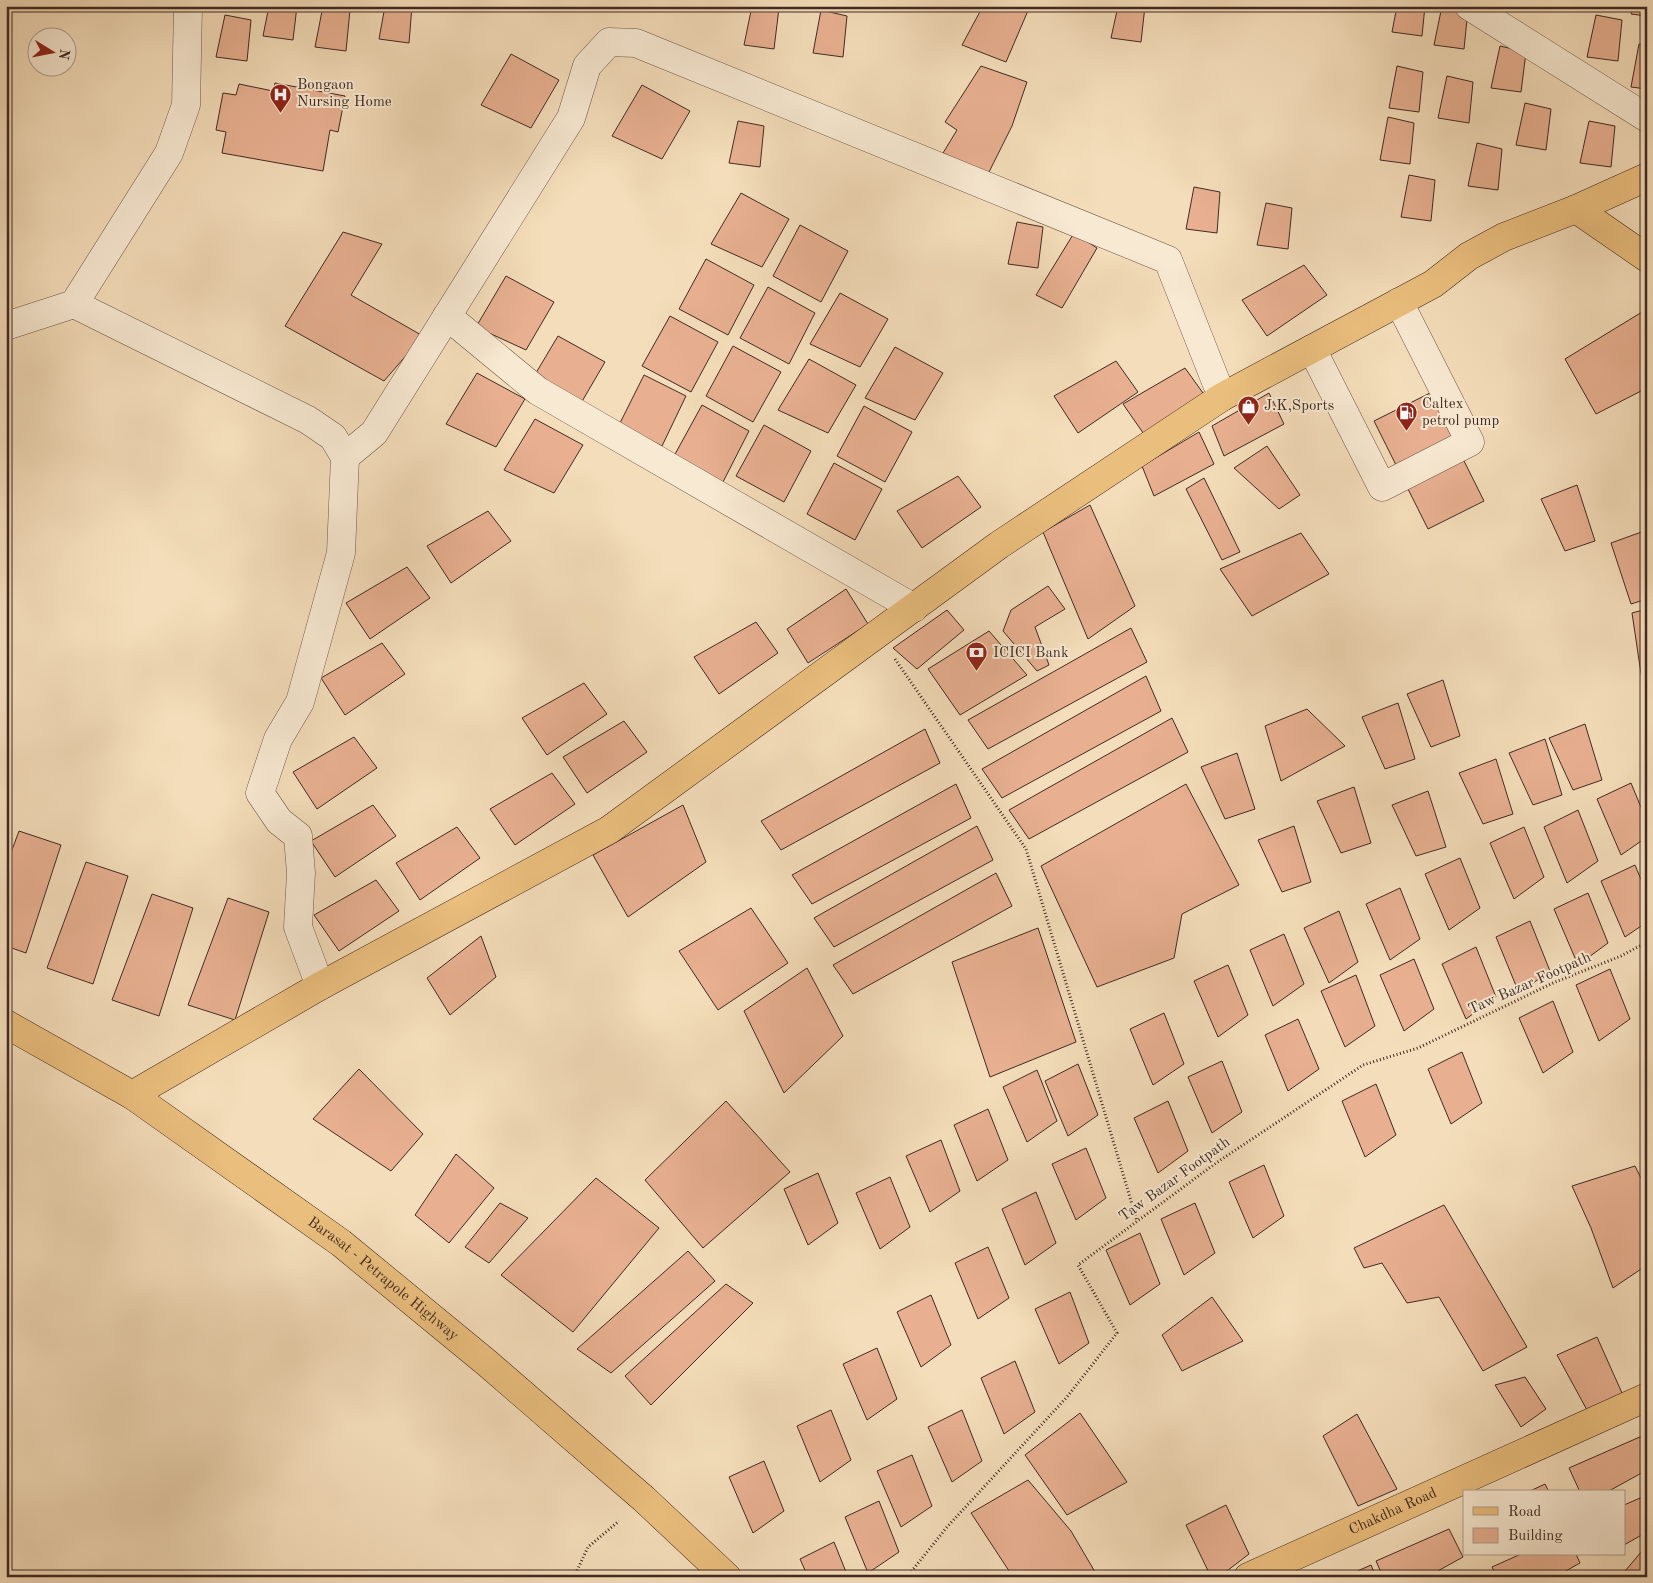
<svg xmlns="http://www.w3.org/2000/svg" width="1653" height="1583" font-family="'Old Standard TT',serif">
<rect width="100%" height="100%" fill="#f4ddba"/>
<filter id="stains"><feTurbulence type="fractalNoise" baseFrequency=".004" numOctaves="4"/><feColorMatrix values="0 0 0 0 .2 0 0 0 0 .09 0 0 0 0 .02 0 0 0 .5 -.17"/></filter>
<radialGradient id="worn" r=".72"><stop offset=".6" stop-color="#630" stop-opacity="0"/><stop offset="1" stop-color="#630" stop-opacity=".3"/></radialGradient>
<g fill="#e8b091" stroke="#412b23">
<polygon points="269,6 297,6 293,40 263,36"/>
<polygon points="323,6 350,10 346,51 315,47"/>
<polygon points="385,6 412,6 409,43 379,39"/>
<polygon points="752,6 779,8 774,49 744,45"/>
<polygon points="983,6 1030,6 1006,62 962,45"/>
<polygon points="1118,6 1145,6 1141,42 1111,38"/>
<polygon points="1397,6 1425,6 1422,36 1392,32"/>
<polygon points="1442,6 1457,6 1468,9 1464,49 1434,45"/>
<polygon points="1632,6 1647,6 1647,16 1631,14"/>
<polygon points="821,10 847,16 843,57 813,53"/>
<polygon points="225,15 251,20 247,61 216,57"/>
<polygon points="1596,15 1622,20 1618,61 1587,57"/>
<polygon points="1639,44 1647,46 1647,89 1631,87"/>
<polygon points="1500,46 1526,52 1521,92 1491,88"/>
<polygon points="511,54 559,80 531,128 481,105"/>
<polygon points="981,66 1027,82 1012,126 988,174 943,153 957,130 945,122"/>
<polygon points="1397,66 1423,72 1419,112 1389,108"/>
<polygon points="1447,76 1473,82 1469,123 1438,118"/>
<polygon points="275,83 345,96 338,132 330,130 323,171 222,153 226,132 216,130 223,93 236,95 239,84 273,91"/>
<polygon points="642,85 690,111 662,159 612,136"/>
<polygon points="1525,103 1551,109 1546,150 1516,145"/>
<polygon points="1388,117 1414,123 1410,164 1380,160"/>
<polygon points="738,121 764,126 760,167 729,163"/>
<polygon points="1589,121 1615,126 1611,167 1580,163"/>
<polygon points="1477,143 1502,149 1498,190 1468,186"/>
<polygon points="1409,175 1435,180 1431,221 1401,217"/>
<polygon points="1194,187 1220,192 1217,233 1186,229"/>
<polygon points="741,193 789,219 762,267 711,244"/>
<polygon points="1266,203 1292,208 1288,249 1257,245"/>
<polygon points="1017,222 1043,227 1038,268 1008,264"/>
<polygon points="800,225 848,251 821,302 773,276"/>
<polygon points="343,232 382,244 351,295 423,336 384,381 285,326"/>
<polygon points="1074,233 1097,248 1062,308 1036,295"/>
<polygon points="706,259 754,285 728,335 679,309"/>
<polygon points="1304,265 1327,295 1267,336 1242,300"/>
<polygon points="506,276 554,302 526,350 476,327"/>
<polygon points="768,287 815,313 789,364 740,338"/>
<polygon points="840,293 888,319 860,367 810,344"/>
<polygon points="1647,309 1647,388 1596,414 1565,359"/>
<polygon points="670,316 718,342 691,392 642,366"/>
<polygon points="558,336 605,362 577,410 527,388"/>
<polygon points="733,346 781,372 753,422 706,396"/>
<polygon points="895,347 943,373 915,420 865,398"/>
<polygon points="809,359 856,385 828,433 778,410"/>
<polygon points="1116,361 1138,392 1078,433 1054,396"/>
<polygon points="1185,368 1208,400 1148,440 1123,404"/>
<polygon points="477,373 525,399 496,447 446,424"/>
<polygon points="644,375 686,396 662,446 619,425"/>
<polygon points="1269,393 1284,424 1224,456 1212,426"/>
<polygon points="1430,393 1484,501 1428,529 1374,421"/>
<polygon points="702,405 749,431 723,482 674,456"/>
<polygon points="864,406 912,432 885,482 837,456"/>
<polygon points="535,419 583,445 554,493 504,470"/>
<polygon points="764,425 811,451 784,502 736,476"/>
<polygon points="1199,432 1214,464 1154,496 1142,466"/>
<polygon points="1267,446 1300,495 1279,509 1234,468"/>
<polygon points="834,463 882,489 855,540 807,514"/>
<polygon points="958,476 981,507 922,548 897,511"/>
<polygon points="1204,478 1240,552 1222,560 1186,489"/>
<polygon points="1577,485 1595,541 1565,551 1541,499"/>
<polygon points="1090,505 1135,606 1088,639 1043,532"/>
<polygon points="488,511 511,541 451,583 427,546"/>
<polygon points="1647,530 1647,599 1631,604 1611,543"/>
<polygon points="1301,533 1329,574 1252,616 1220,569"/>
<polygon points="407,567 430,598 370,639 346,603"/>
<polygon points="1048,586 1065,609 1035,627 1049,665 1037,671 1003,631 1011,610"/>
<polygon points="846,589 868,624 808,663 787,629"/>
<polygon points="1647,609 1647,714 1632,613"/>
<polygon points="947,610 964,630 917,669 893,648"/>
<polygon points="756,622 778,653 719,694 694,657"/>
<polygon points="1131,628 1147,662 988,749 968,720"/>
<polygon points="989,631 1027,675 960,715 928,669"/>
<polygon points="382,643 405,674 345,715 321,678"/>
<polygon points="1146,676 1161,711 1002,798 982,769"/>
<polygon points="1443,680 1460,736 1431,747 1407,694"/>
<polygon points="584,683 607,714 547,755 522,718"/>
<polygon points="1398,703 1415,759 1385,769 1362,717"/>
<polygon points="1307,709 1345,746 1281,781 1265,726"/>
<polygon points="1172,718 1188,752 1029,839 1009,810"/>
<polygon points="624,721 647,752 587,793 563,757"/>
<polygon points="1585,724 1602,780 1573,790 1549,738"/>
<polygon points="925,729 940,763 781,850 761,821"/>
<polygon points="354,737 377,768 317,809 293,772"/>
<polygon points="1545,739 1562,795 1533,805 1509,753"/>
<polygon points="1237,753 1255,809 1225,819 1201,767"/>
<polygon points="1496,759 1513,814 1483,824 1459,773"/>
<polygon points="552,773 575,804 515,845 490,809"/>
<polygon points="1631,783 1647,822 1647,837 1621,855 1597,799"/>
<polygon points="956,784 971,818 812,904 792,875"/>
<polygon points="1186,784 1239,885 1182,914 1174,958 1097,987 1041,866"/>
<polygon points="1354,787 1371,843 1341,853 1317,801"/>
<polygon points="1428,791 1446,847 1416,856 1392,805"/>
<polygon points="373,805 396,836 335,877 311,841"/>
<polygon points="683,805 706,862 628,917 593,855"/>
<polygon points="1578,810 1598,861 1567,883 1544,827"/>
<polygon points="977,826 993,860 834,947 814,918"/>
<polygon points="1294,826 1311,882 1282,892 1258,840"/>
<polygon points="457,827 480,858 420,900 396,863"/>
<polygon points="1524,827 1544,877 1514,899 1490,843"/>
<polygon points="19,831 61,845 26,953 6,946 6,866"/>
<polygon points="1460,858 1480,908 1449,930 1425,874"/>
<polygon points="86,862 128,876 93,984 47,968"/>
<polygon points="1635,865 1647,894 1647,922 1625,937 1601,881"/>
<polygon points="996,873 1012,906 853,994 833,965"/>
<polygon points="376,880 399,911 339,951 314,915"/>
<polygon points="1400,888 1420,939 1390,960 1366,904"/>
<polygon points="1588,893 1608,943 1578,965 1554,909"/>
<polygon points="152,894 193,908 159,1016 112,1000"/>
<polygon points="228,898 269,912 235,1020 188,1005"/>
<polygon points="751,908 788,963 718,1010 679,951"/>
<polygon points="1339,911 1358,962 1329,983 1304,928"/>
<polygon points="1530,921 1550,971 1519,993 1496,937"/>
<polygon points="1038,928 1076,1042 990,1077 952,962"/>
<polygon points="1284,934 1304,984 1273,1006 1250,950"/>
<polygon points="481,936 496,977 450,1015 427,978"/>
<polygon points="1476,947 1496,997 1466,1019 1442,964"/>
<polygon points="1414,959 1434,1009 1404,1031 1380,975"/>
<polygon points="1228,965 1248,1015 1218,1037 1194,981"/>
<polygon points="807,968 843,1036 784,1093 744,1011"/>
<polygon points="1610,969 1630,1019 1599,1041 1576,985"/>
<polygon points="1356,975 1375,1026 1345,1047 1321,991"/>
<polygon points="1553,1001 1573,1052 1543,1073 1519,1018"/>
<polygon points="1164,1013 1184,1064 1153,1085 1130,1029"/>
<polygon points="1298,1019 1319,1069 1288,1091 1265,1035"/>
<polygon points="1462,1052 1482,1103 1451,1124 1428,1069"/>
<polygon points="1222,1061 1242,1112 1212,1133 1188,1077"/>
<polygon points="1078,1064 1098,1115 1068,1136 1045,1081"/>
<polygon points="359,1069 423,1134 391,1171 313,1119"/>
<polygon points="1037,1070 1057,1121 1027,1142 1003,1087"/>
<polygon points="1376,1084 1396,1135 1365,1157 1342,1101"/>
<polygon points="726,1101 790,1172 703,1248 645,1180"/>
<polygon points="1168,1101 1188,1151 1158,1173 1134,1118"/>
<polygon points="988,1109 1008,1160 977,1181 954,1125"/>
<polygon points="941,1140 960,1191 930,1212 906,1156"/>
<polygon points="1086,1148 1106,1198 1076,1220 1052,1164"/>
<polygon points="456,1154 494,1188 449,1243 415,1215"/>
<polygon points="1264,1165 1284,1216 1253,1238 1229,1182"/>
<polygon points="1635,1166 1647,1190 1647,1265 1613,1288 1591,1228 1572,1186"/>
<polygon points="818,1173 838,1223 808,1245 784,1189"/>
<polygon points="890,1177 910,1227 880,1249 856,1193"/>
<polygon points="596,1178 659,1228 573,1332 501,1275"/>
<polygon points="1036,1192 1056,1243 1025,1265 1002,1209"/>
<polygon points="500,1203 528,1218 489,1263 465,1247"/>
<polygon points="1195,1203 1215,1253 1184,1275 1161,1219"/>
<polygon points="1444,1205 1527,1347 1483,1371 1439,1297 1407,1303 1382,1263 1364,1268 1354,1248"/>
<polygon points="1140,1233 1160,1284 1130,1305 1106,1250"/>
<polygon points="988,1247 1009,1298 978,1319 955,1263"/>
<polygon points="688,1251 715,1281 611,1373 577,1349"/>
<polygon points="726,1284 753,1303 651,1405 625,1376"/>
<polygon points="1070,1292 1089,1343 1059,1364 1035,1309"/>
<polygon points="931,1295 951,1345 921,1367 897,1312"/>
<polygon points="1212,1297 1243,1341 1182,1371 1162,1335"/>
<polygon points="1597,1337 1622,1393 1587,1410 1557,1355"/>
<polygon points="877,1348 897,1399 867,1420 843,1364"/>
<polygon points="1015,1361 1035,1412 1004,1434 981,1378"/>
<polygon points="1525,1377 1546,1409 1521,1427 1495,1385"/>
<polygon points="831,1410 851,1460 820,1482 797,1426"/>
<polygon points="962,1410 982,1461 952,1482 928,1427"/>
<polygon points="1080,1413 1127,1482 1067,1515 1025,1455"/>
<polygon points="1357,1414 1397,1489 1358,1506 1323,1436"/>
<polygon points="1642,1436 1647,1445 1647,1470 1607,1492 1580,1492 1569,1468"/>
<polygon points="912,1455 932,1506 901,1527 877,1471"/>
<polygon points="764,1461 784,1511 753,1533 729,1477"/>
<polygon points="1028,1480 1071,1531 1098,1577 1013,1577 971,1513"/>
<polygon points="1545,1484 1549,1492 1528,1492"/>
<polygon points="1647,1495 1647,1532 1624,1545 1624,1505"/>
<polygon points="879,1501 899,1552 868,1573 845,1517"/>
<polygon points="1226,1505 1249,1554 1219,1577 1211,1577 1186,1525"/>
<polygon points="1449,1529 1463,1557 1427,1577 1383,1577 1376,1561"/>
<polygon points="834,1542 848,1577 808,1577 800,1559"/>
<polygon points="1647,1545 1647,1577 1620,1577"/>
<polygon points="1521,1554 1576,1554 1580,1563 1555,1577 1497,1577 1492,1567"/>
<polygon points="1371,1565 1376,1577 1344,1577"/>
</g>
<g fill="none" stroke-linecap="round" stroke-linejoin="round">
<defs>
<g id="minor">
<polyline points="1469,6 1647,118"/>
<polyline points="74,304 308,420 333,437 345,457 341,553 300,702 278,739 260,793 279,821 298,836 301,873 298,927 320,986"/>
<polyline points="447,316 538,391 914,608"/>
<polyline points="6,326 74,304 169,153 186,105 188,6"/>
<polyline points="1312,349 1382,487 1470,442 1399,302"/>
<polyline points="345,457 374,433 571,118 587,66 609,42 636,43 1168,260 1222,397"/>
</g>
<g id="major">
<polyline points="1576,209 1647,177"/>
<polyline points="132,1095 320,986 609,830 999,545 1222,397 1433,284 1469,256 1504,237 1576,209 1647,258"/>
<path id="s1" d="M1248 1577 1647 1397"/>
</g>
<g id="highway">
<path id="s2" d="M6 1024 132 1095 341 1243 487 1363 644 1499 727 1577"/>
</g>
</defs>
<use href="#minor" stroke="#6e5849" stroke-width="29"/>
<use href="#major" stroke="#412b23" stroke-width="29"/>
<use href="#highway" stroke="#412b23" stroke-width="29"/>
<g stroke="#412b23" stroke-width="3" stroke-dasharray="1 2.5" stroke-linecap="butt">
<polyline points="895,659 1026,849 1137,1221"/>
<polyline points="574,1577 588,1547 619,1521"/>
<polyline points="907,1577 947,1527 1067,1397 1117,1333 1078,1265 1216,1163 1363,1065 1418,1048 1553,983 1621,956 1647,942"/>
</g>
<use href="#minor" stroke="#f8e9d2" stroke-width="28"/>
<use href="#major" stroke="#eabe7d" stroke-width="28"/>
<use href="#highway" stroke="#eabe7d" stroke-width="28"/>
</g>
<defs>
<symbol id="hospital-pin" viewBox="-11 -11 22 30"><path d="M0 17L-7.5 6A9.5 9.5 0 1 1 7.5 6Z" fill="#8f2418" stroke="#f8e9d2"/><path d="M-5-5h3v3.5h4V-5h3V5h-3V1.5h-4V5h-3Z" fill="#fff"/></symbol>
<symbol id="shop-pin" viewBox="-11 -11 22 30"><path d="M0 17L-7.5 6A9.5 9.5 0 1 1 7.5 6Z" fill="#8f2418" stroke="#f8e9d2"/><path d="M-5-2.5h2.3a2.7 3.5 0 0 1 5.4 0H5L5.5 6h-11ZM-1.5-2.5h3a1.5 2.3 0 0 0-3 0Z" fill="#fff"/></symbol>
<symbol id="fuel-pin" viewBox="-11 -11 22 30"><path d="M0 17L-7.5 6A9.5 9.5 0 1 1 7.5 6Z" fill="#8f2418" stroke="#f8e9d2"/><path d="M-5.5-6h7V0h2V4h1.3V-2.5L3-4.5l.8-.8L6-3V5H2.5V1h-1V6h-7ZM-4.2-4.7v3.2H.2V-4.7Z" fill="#fff"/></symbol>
<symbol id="bank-pin" viewBox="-11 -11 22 30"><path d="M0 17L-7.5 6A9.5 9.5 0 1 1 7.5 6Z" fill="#8f2418" stroke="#f8e9d2"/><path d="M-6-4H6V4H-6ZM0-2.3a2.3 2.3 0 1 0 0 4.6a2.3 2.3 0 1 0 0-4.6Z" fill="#fff"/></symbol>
</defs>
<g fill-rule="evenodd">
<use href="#hospital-pin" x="268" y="82" width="25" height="34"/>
<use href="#shop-pin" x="1236" y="394" width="25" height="34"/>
<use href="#fuel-pin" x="1394" y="400" width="25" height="34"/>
<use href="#bank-pin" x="964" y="640" width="25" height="34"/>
</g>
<g text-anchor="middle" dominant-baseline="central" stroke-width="4" stroke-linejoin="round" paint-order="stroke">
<g font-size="15" fill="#412b23" stroke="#f8e9d2" text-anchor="start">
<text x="297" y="85">Bongaon<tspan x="297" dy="17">Nursing Home</tspan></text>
<text x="1422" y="404">Caltex<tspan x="1422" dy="17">petrol pump</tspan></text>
<text x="1264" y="406">J.K,Sports</text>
<text x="993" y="653">ICICI Bank</text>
</g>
<g font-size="15" fill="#412b23" stroke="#f8e9d2">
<text transform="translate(1530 984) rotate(-24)">Taw Bazar Footpath</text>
<text transform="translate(1175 1180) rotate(-36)">Taw Bazar Footpath</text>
<text stroke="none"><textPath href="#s2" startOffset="456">Barasat - Petrapole Highway</textPath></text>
<text stroke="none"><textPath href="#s1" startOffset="159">Chakdha Road</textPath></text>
</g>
</g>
<rect width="1653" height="1583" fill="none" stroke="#f4ddba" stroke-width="25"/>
<rect x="8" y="8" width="1638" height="1568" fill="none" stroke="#412b23" stroke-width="2.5"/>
<rect x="12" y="12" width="1628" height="1558" fill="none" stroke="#412b23"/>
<rect x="1463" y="1490" width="162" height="65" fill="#f8e9d2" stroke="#af9d8c"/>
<rect x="1473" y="1507" width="25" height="8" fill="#eabe7d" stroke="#af9d8c"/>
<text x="1508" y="1516" font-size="15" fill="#412b23">Road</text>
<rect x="1473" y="1528" width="25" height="15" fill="#e8b091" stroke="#af9d8c"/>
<text x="1508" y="1540" font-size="15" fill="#412b23">Building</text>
<g transform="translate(52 52) rotate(100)"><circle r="24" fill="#f8e9d2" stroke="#af9d8c"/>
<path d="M0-4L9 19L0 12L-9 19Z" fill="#8f2418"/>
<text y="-8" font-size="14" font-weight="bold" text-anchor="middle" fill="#412b23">N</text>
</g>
<rect width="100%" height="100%" filter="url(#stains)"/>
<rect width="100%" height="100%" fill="url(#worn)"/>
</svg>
